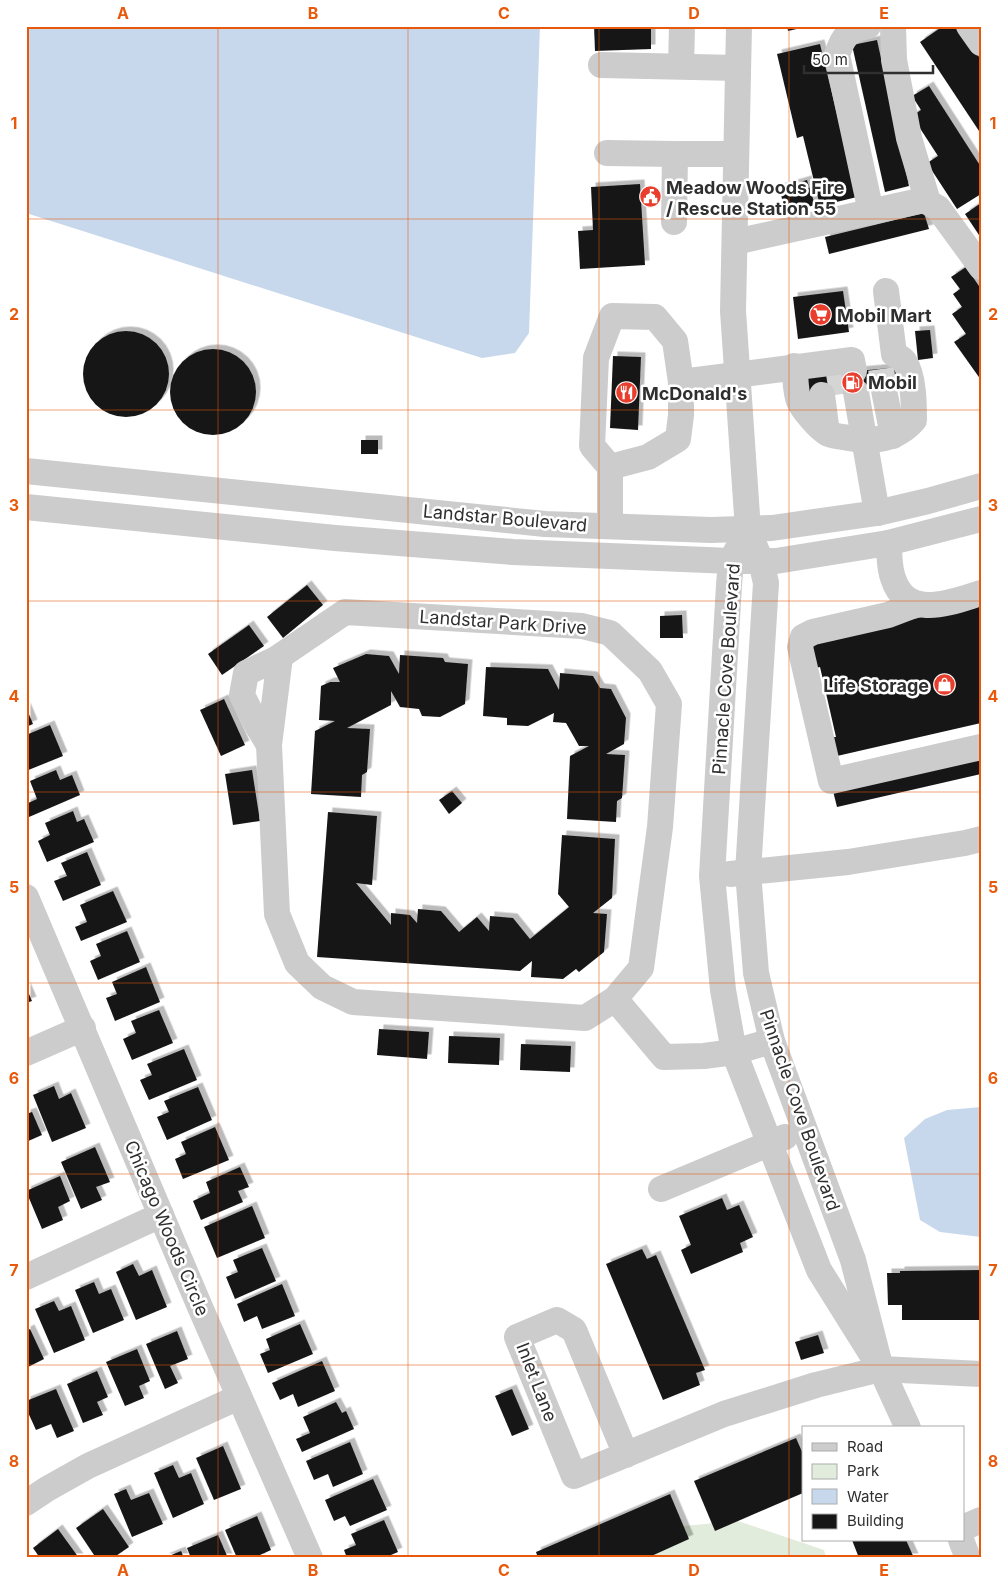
<svg xmlns="http://www.w3.org/2000/svg" width="1007" height="1584" font-family="Inter,sans-serif">
<defs>
<filter id="shadow"><feDropShadow dx="4.5" dy="-4.5" stdDeviation="0" flood-color="#0004"/></filter>
</defs>
<rect width="100%" height="100%" fill="#fff"/>
<polygon fill="#e2ecdc" points="738,1521 824,1550 826,1558 628,1558 672,1527"/>
<g fill="#c8d8ec">
<polygon points="26,26 540,26 529,333 515,353 482,358 26,213"/>
<polygon points="981,1107 981,1237 940,1232 920,1220 904,1138 925,1119 947,1110"/>
</g>
<g fill="#161616" filter="url(#shadow)">
<polygon points="594,26 651,26 651,49 595,51"/>
<polygon points="787,26 805,26 805,27 788,31"/>
<polygon points="943,26 958,26 981,60 981,134 920,42"/>
<polygon points="877,40 909,186 885,192 852,45"/>
<polygon points="820,44 857,197 820,206 803,136 797,138 777,54"/>
<polygon points="929,86 981,167 981,194 957,209 927,163 938,156 912,116 921,110 912,96"/>
<polygon points="807,180 815,205 786,213 779,188"/>
<polygon points="640,184 645,265 580,269 578,231 593,230 591,187"/>
<polygon points="981,203 981,238 965,214"/>
<polygon points="924,213 929,229 829,254 825,237"/>
<polygon points="966,267 981,289 981,380 954,342 966,334 952,314 962,307 953,294 960,289 951,277"/>
<polygon points="843,291 849,332 798,339 793,297"/>
<polygon points="930,330 933,358 918,360 915,331"/>
<circle cx="126" cy="374" r="43"/>
<circle cx="213" cy="392" r="43"/>
<polygon points="613,356 641,357 638,430 610,428"/>
<polygon points="902,367 904,388 803,397 801,376"/>
<rect x="361" y="440" width="17" height="14"/>
<polygon points="307,585 323,605 283,638 267,617"/>
<polygon points="981,604 981,723 837,756 833,737 836,737 820,667 816,668 810,642"/>
<polygon points="682,615 683,638 660,638 660,616"/>
<polygon points="249,625 264,646 222,675 208,654"/>
<polygon points="366,654 389,656 399,674 400,655 443,658 445,662 468,664 465,704 440,717 422,716 419,709 400,707 391,691 391,705 347,728 370,729 367,772 362,775 361,797 311,794 315,731 335,721 319,720 321,686 330,682 340,682 333,668"/>
<polygon points="486,667 548,669 559,690 560,673 593,676 600,688 611,689 626,718 624,744 606,754 625,755 622,798 617,801 616,822 567,819 570,756 589,746 579,746 566,723 553,722 554,713 528,726 507,725 507,718 483,716"/>
<polygon points="224,699 245,745 221,756 200,710"/>
<polygon points="26,707 33,724 26,727"/>
<polygon points="50,725 63,756 26,771 26,735"/>
<polygon points="981,758 981,774 837,807 833,791"/>
<polygon points="56,770 60,780 72,775 80,795 29,817 26,811 26,804 37,799 30,781"/>
<polygon points="252,770 260,821 233,825 225,774"/>
<polygon points="452,791 462,803 449,814 439,800"/>
<polygon points="73,811 77,822 84,819 94,842 47,862 38,841 50,835 45,823"/>
<polygon points="328,812 377,816 372,885 356,883 391,925 391,913 410,915 417,923 418,909 441,911 459,932 477,917 489,931 490,916 513,918 530,939 569,907 558,894 562,835 615,839 612,898 593,913 607,914 604,952 579,972 576,969 563,979 531,977 532,961 520,971 317,957"/>
<polygon points="87,852 101,885 63,901 54,881 67,876 61,863"/>
<polygon points="113,891 127,922 81,941 75,927 87,922 80,905"/>
<polygon points="127,931 140,962 98,980 90,961 101,956 96,944"/>
<polygon points="146,967 160,1002 115,1021 106,998 117,994 112,982"/>
<polygon points="26,987 32,1001 26,1003"/>
<polygon points="159,1010 173,1043 132,1060 123,1039 136,1033 131,1021"/>
<polygon points="379,1029 429,1032 427,1059 377,1055"/>
<polygon points="449,1036 500,1038 499,1065 448,1063"/>
<polygon points="521,1044 571,1046 570,1072 520,1070"/>
<polygon points="184,1049 197,1080 149,1100 140,1080 152,1075 147,1064"/>
<polygon points="54,1086 59,1099 71,1093 86,1128 52,1142 33,1095"/>
<polygon points="198,1087 212,1120 167,1140 157,1117 169,1112 164,1101"/>
<polygon points="32,1112 42,1135 26,1142 26,1114"/>
<polygon points="215,1127 229,1160 183,1179 175,1159 186,1154 181,1142"/>
<polygon points="95,1147 110,1182 96,1187 102,1200 81,1209 61,1162"/>
<polygon points="240,1167 249,1187 238,1191 243,1202 201,1220 193,1201 210,1193 206,1182"/>
<polygon points="60,1176 70,1201 58,1207 63,1220 42,1229 26,1191"/>
<polygon points="722,1198 727,1210 739,1205 753,1237 740,1243 743,1252 691,1274 681,1250 691,1245 679,1216"/>
<polygon points="252,1206 265,1238 217,1258 204,1227"/>
<polygon points="262,1248 276,1281 235,1299 226,1277 238,1272 233,1260"/>
<polygon points="642,1249 647,1259 656,1255 705,1370 696,1373 700,1385 663,1400 606,1264"/>
<polygon points="133,1264 139,1276 152,1270 167,1307 136,1320 116,1272"/>
<polygon points="981,1270 981,1320 902,1320 902,1305 888,1305 887,1273 900,1273 900,1271"/>
<polygon points="94,1282 99,1294 111,1289 124,1320 93,1333 75,1290"/>
<polygon points="282,1284 295,1316 262,1329 257,1316 244,1322 237,1304"/>
<polygon points="54,1301 59,1311 71,1306 85,1340 54,1353 35,1309"/>
<polygon points="300,1324 313,1354 268,1373 260,1354 270,1350 266,1339"/>
<polygon points="30,1329 44,1359 26,1368 26,1331"/>
<polygon points="177,1331 188,1359 170,1366 178,1383 165,1389 146,1344"/>
<polygon points="818,1335 824,1353 801,1360 795,1342"/>
<polygon points="137,1349 150,1381 139,1386 144,1398 125,1406 106,1362"/>
<polygon points="322,1361 335,1391 298,1407 293,1394 280,1400 272,1383"/>
<polygon points="97,1371 108,1397 97,1402 103,1415 83,1423 67,1384"/>
<polygon points="56,1389 74,1431 57,1438 51,1424 36,1430 26,1408 26,1401"/>
<polygon points="512,1389 529,1429 512,1436 495,1396"/>
<polygon points="336,1402 342,1413 346,1411 354,1429 302,1452 296,1439 310,1433 303,1417"/>
<polygon points="796,1438 803,1454 803,1493 715,1531 694,1481"/>
<polygon points="350,1442 363,1474 333,1487 328,1474 314,1480 306,1461"/>
<polygon points="223,1446 241,1489 214,1500 196,1458"/>
<polygon points="173,1465 179,1478 191,1473 204,1504 173,1518 154,1473"/>
<polygon points="373,1479 387,1510 350,1526 345,1516 334,1521 325,1500"/>
<polygon points="126,1489 131,1500 149,1493 163,1524 132,1537 114,1494"/>
<polygon points="670,1494 689,1539 647,1558 538,1558 536,1552"/>
<polygon points="103,1509 129,1547 113,1558 96,1558 76,1528"/>
<polygon points="257,1516 271,1550 260,1555 261,1558 237,1558 225,1530"/>
<polygon points="384,1520 398,1552 384,1558 347,1558 344,1550 356,1545 351,1534"/>
<polygon points="58,1529 79,1558 40,1558 33,1548"/>
<polygon points="218,1535 228,1558 191,1558 187,1548"/>
<polygon points="852,1540 906,1540 914,1558 859,1558"/>
<polygon points="181,1551 184,1558 164,1558"/>
</g>
<g fill="none" stroke-linecap="round" stroke-linejoin="round">
<g stroke="#d5d5d5" stroke-width="26" stroke-dasharray="26 13" stroke-linecap="butt">
<polyline points="881,369 884,390"/>
<polyline points="839,373 842,394"/>
</g>
<g stroke="#ccc" stroke-width="26">
<polyline points="739,26 733,311 748,530 761,561 766,583 748,872 756,973 772,1041 853,1260 881,1369"/>
<path d="M868 26C848 30 843 36 837 55L871 212"/>
<polyline points="893,26 894,60 909,138 928,202"/>
<polyline points="969,26 981,43"/>
<polyline points="601,65 738,68"/>
<polyline points="681,66 682,26"/>
<polyline points="607,153 675,154"/>
<polyline points="674,222 675,154 736,154"/>
<polyline points="735,242 924,200 938,208 981,267"/>
<path d="M794 366C796 377 795 392 799 401 803 410 819 429 827 433 831 436 838 436 843 437 869 442 895 442 914 420 914 404 914 376 904 361 902 358 897 356 894 354L886 291"/>
<polyline points="681,382 852,360 854,371"/>
<polyline points="884,390 893,436"/>
<polyline points="856,392 877,513"/>
<polyline points="822,395 827,433"/>
<polyline points="610,467 648,457 678,439 681,415 681,382 675,341 655,317 612,316 596,358 592,446 610,467 610,526"/>
<polyline points="26,471 545,524 711,530 772,528 877,513 928,501 981,486"/>
<polyline points="26,507 335,538 513,552 731,561 776,561 888,543 981,519"/>
<path d="M888 543C890 554 889 568 893 578 907 621 951 602 981 593"/>
<polyline points="739,546 731,561 729,585 712,876 723,990 734,1052 819,1270 881,1369 908,1428"/>
<polyline points="917,604 888,615 813,632 803,637 800,647 831,781 981,747"/>
<polyline points="269,745 280,657"/>
<polyline points="730,874 848,862 965,843 981,839"/>
<polyline points="26,897 200,1307 310,1558"/>
<polyline points="615,999 641,968 660,827 669,704 650,671 610,633 582,626 345,612 276,659 246,673 242,695 257,725 269,745 277,914 297,963 322,987 353,1002 585,1018 615,999 664,1057 704,1056 734,1052 772,1041"/>
<polyline points="26,1053 83,1028"/>
<polyline points="661,1189 785,1137"/>
<polyline points="26,1277 161,1215"/>
<polyline points="626,1455 574,1330 557,1320 517,1337 574,1476 724,1414 816,1385 881,1369 981,1374"/>
<polyline points="26,1503 47,1489 88,1466 239,1397"/>
<polyline points="963,1528 981,1520"/>
<polyline points="961,1540 968,1558"/>
</g>
</g>
<path fill="none" stroke="#e8590c" stroke-width="1" stroke-opacity="0.55" d="M218 26V1558M408 26V1558M599 26V1558M789 26V1558M26 219H981M26 410H981M26 601H981M26 792H981M26 983H981M26 1174H981M26 1365H981"/>
<defs>
<symbol id="civic-disc" viewBox="-11 -11 22 22"><circle r="9.5" fill="#e93e2d" stroke="#fff"/><path d="M-.6-6.5H3V-4.5H.6V-3L4-1V1h2V6H-6V1h2V-1L-.6-3ZM-1.2 2.5V6h2.4V2.5Z" fill="#fff"/></symbol>
<symbol id="supermarket-disc" viewBox="-11 -11 22 22"><circle r="9.5" fill="#e93e2d" stroke="#fff"/><path d="M-6-5.5h2.5l.6 2H6L4.5 2H-2.5L-4.4-4H-6ZM-1.5 3.2a1.3 1.3 0 1 0 .1 0ZM3 3.2a1.3 1.3 0 1 0 .1 0Z" fill="#fff"/></symbol>
<symbol id="fuel-disc" viewBox="-11 -11 22 22"><circle r="9.5" fill="#e93e2d" stroke="#fff"/><path d="M-5.5-6h7V0h2V4h1.3V-2.5L3-4.5l.8-.8L6-3V5H2.5V1h-1V6h-7ZM-4.2-4.7v3.2H.2V-4.7Z" fill="#fff"/></symbol>
<symbol id="restaurant-disc" viewBox="-11 -11 22 22"><circle r="9.5" fill="#e93e2d" stroke="#fff"/><path d="M-5-6h1v4h1v-4h1v4h1v-4h1v5L-1.5 .5V6h-2V.5L-5-1ZM5-6V6H3V1.5H1.5Q1.5-4 5-6Z" fill="#fff"/></symbol>
<symbol id="shop-disc" viewBox="-11 -11 22 22"><circle r="9.5" fill="#e93e2d" stroke="#fff"/><path d="M-5-2.5h2.3a2.7 3.5 0 0 1 5.4 0H5L5.5 6h-11ZM-1.5-2.5h3a1.5 2.3 0 0 0-3 0Z" fill="#fff"/></symbol>
</defs>
<g fill-rule="evenodd">
<use href="#civic-disc" x="638" y="184" width="25" height="25"/>
<use href="#supermarket-disc" x="808" y="302" width="25" height="25"/>
<use href="#fuel-disc" x="840" y="370" width="25" height="25"/>
<use href="#restaurant-disc" x="614" y="380" width="25" height="25"/>
<use href="#shop-disc" x="932" y="672" width="25" height="25"/>
</g>
<g text-anchor="middle" dominant-baseline="central" stroke-width="5" stroke-linejoin="round" paint-order="stroke">
<g font-size="18" font-weight="bold" fill="#2f2f2f" stroke="#fff" text-anchor="start">
<text x="666" y="187">Meadow Woods Fire<tspan x="666" dy="21">/ Rescue Station 55</tspan></text>
<text x="837" y="315">Mobil Mart</text>
<text x="868" y="382">Mobil</text>
<text x="642" y="393">McDonald's</text>
<text x="929" y="685" text-anchor="end">Life Storage</text>
</g>
<g font-size="18" fill="#2f2f2f" stroke="#fff">
<text transform="translate(505 518) rotate(5)">Landstar Boulevard</text>
<text transform="translate(503 622) rotate(4)">Landstar Park Drive</text>
<text transform="translate(726 669) rotate(-86)">Pinnacle Cove Boulevard</text>
<text transform="translate(800 1110) rotate(71)">Pinnacle Cove Boulevard</text>
<text transform="translate(167 1228) rotate(67)">Chicago Woods Circle</text>
<text transform="translate(537 1382) rotate(69)">Inlet Lane</text>
</g>
</g>
<rect width="1007" height="1584" fill="none" stroke="#ffffff" stroke-width="55"/>
<rect x="802" y="1426" width="162" height="115" fill="#ffffff" stroke="#acacac"/>
<rect x="812" y="1443" width="25" height="8" fill="#cccccc" stroke="#acacac"/>
<text x="847" y="1452" font-size="15" fill="#2f2f2f">Road</text>
<rect x="812" y="1464" width="25" height="15" fill="#e2ecdc" stroke="#acacac"/>
<text x="847" y="1476" font-size="15" fill="#2f2f2f">Park</text>
<rect x="812" y="1489" width="25" height="15" fill="#c8d8ec" stroke="#acacac"/>
<text x="847" y="1502" font-size="15" fill="#2f2f2f">Water</text>
<rect x="812" y="1514" width="25" height="15" fill="#161616" stroke="#acacac"/>
<text x="847" y="1526" font-size="15" fill="#2f2f2f">Building</text>
<path d="M804 65v8h129v-8" fill="none" stroke="#2f2f2f" stroke-width="2.5"/>
<text x="812" y="65" font-size="15" fill="#2f2f2f" stroke="#ffffff" stroke-width="4" paint-order="stroke">50 m</text>
<rect x="28" y="28" width="952" height="1528" fill="none" stroke="#e8590c" stroke-width="2"/>
<g font-size="16" text-anchor="middle" font-weight="bold" fill="#e8590c">
<text x="123" y="19">A</text>
<text x="313" y="19">B</text>
<text x="504" y="19">C</text>
<text x="694" y="19">D</text>
<text x="884" y="19">E</text>
<text x="14" y="129">1</text>
<text x="993" y="129">1</text>
<text x="14" y="320">2</text>
<text x="993" y="320">2</text>
<text x="14" y="511">3</text>
<text x="993" y="511">3</text>
<text x="14" y="702">4</text>
<text x="993" y="702">4</text>
<text x="14" y="893">5</text>
<text x="993" y="893">5</text>
<text x="14" y="1084">6</text>
<text x="993" y="1084">6</text>
<text x="14" y="1276">7</text>
<text x="993" y="1276">7</text>
<text x="14" y="1467">8</text>
<text x="993" y="1467">8</text>
<text x="123" y="1576">A</text>
<text x="313" y="1576">B</text>
<text x="504" y="1576">C</text>
<text x="694" y="1576">D</text>
<text x="884" y="1576">E</text>
</g>
</svg>
